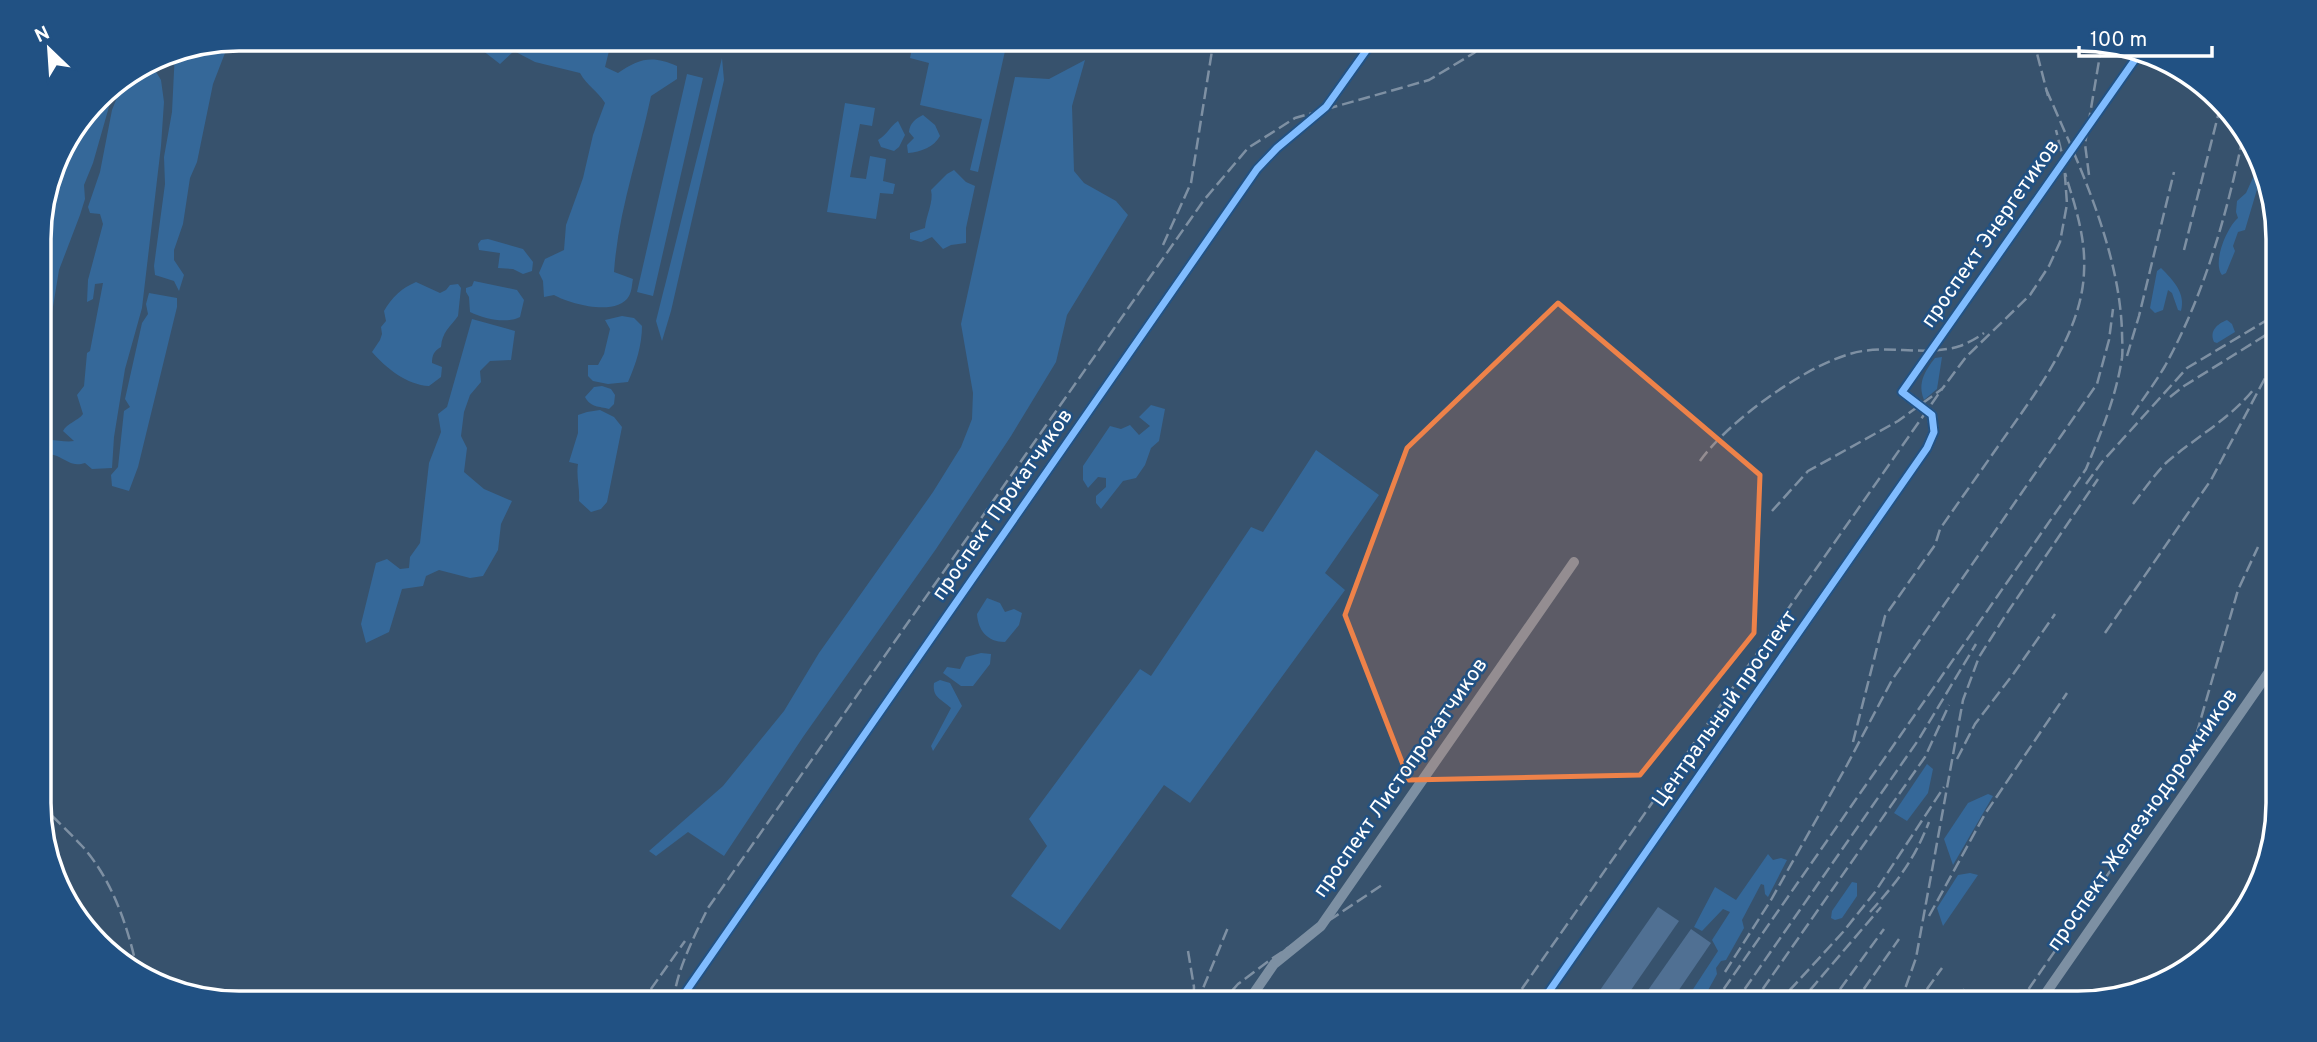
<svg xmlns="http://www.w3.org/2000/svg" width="2317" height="1042" font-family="Overpass,sans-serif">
<rect width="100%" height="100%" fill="#37526d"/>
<g fill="#356899">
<path d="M474 38 528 39 609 51 605 67 618 73C639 58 653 55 677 66V79L651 96C639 154 618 212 614 272L633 279C632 283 632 291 629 296 617 317 570 304 554 295L544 297 543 281 539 273 545 259 564 250 566 225 583 178 593 135 605 103C597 90 587 86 580 73L535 62 514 51 500 64 482 50Z"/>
<polygon points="914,39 949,39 1005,51 978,172 970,170 982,119 920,105 929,63 910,58"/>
<polygon points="227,41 225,53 213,84 197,162 190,178 183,224 174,250 174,260 184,275 179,291 174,281 155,275 154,266 165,184 164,157 172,112 175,51"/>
<polygon points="722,58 724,80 671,311 662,341 656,321"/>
<polygon points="1085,60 1072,106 1074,171 1084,183 1116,201 1128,215 1067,315 1056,362 1011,436 936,549 803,737 724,856 688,832 656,856 649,851 723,786 784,711 819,653 933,492 961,447 972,419 973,393 961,324 1015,77 1049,79"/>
<path d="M150 62 161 80 164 102 161 146 142 308 125 369 114 437 112 468 92 469 85 463C73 467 68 461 57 456 52 454 45 453 39 452V442C51 437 62 443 74 441L63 431C67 423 78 421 83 414L77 395 84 386 87 353 90 351 103 283 95 284 93 299 87 302 88 280 103 224 100 214 90 213 88 207 100 172 112 110 124 80 125 77Z"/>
<polygon points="687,74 703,78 653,296 637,292"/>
<polygon points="116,82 93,163 84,185 85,199 80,215 59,270 49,331 39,361 39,225 59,151 106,88"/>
<polygon points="845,103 875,108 872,126 860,124 850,177 866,179 870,156 886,159 883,181 895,184 893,194 880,193 876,219 827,212"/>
<path d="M923 115 935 125 940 136C934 147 921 152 908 153L907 145 914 138 909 132C910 123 915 119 923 115Z"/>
<path d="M898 121 905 135 899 147 894 151 881 147 878 140C890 132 889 127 898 121Z"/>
<path d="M2257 169 2261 176 2245 230 2238 232 2233 246 2235 251 2226 273 2222 275C2212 263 2227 227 2238 218L2236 212 2237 201 2246 193Z"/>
<path d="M954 170 966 182 975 186 966 228V243L951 245 943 249 932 237 921 242 910 239V233L925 228C926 215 934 202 931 190L947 174Z"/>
<polygon points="488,239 523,249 533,262 532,271 523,274 513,269 498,268 500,253 479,250 478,244 481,240"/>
<path d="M2161 268C2173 280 2186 293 2181 311L2178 310 2172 293 2168 290 2163 310 2155 313 2150 308 2157 271Z"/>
<path d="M474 281 517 290 524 300 520 317C506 324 485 319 470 312L469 297 466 292V288L472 286Z"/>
<path d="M416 282 440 293 446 290 450 285 458 284 461 288 458 316C450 327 442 332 441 347 434 351 432 355 432 363L442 367 441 377 429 386C407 385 386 368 372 352L380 340 382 334 381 327 386 321 384 311C392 297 402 288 416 282Z"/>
<polygon points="149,293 177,298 177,307 138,467 129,491 112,486 111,475 118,467 124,411 130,407 125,399 142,323 148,314 146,304"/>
<path d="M622 316 634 318 642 326C642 345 636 364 628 382L608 384 593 381 588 376V365H598L604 354 610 329 605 320Z"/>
<polygon points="472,319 515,331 511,360 490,361 480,371 481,382 470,395 464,412 461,436 467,448 464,472 484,489 512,501 501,524 498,550 483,576 470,578 439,570 426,576 423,586 402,589 389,632 366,643 361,624 376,563 387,559 400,569 409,568 410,557 420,543 429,463 441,432 438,414 447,407"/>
<path d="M2227 320 2232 324 2235 332 2217 343 2214 342C2209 331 2217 324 2227 320Z"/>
<path d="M1942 357 1937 389 1924 400C1917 383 1925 371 1935 358Z"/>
<path d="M602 386 611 389 615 395 614 404 609 409C599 406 591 408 585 397L594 387Z"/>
<polygon points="1151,405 1165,409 1159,441 1151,448 1145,465 1136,478 1123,481 1101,509 1096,503 1096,496 1106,487 1106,478 1098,477 1088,488 1083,480 1083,466 1110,426 1121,429 1130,425 1139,435 1150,426 1139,417"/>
<path d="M600 410 614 417 622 427 607 502 601 509 591 512 579 501C580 488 576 476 578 464L569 462 578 433V415L587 412Z"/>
<polygon points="1316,450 1379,495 1325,573 1345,590 1190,803 1164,785 1060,930 1011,896 1047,846 1029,819 1140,669 1151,676 1251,527 1263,532"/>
<path d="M987 598 1000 603 1005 612 1014 609 1022 613 1019 625 1005 642C987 642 978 630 977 614Z"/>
<polygon points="981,653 991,654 990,664 973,686 961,686 943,673 947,667 960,669 966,657"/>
<path d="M940 680 950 683 962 706 933 751 931 746 951 708C942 699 932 698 934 683Z"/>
<polygon points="1927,764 1933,769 1928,793 1907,821 1894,813"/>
<polygon points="1988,794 1993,796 1953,865 1944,839 1968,803"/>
<polygon points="1768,854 1773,860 1781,858 1787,860 1768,897 1765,894 1764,885 1761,884 1742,920 1744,928 1726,960 1721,961 1716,968 1717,974 1701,1003 1684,1003 1718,951 1712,940 1730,912 1723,909 1702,931 1694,927 1715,887 1736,900"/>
<polygon points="1970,873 1978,875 1943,926 1937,908 1958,875"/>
<polygon points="1852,882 1857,883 1857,896 1842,918 1835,920 1831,918 1832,911"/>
</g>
<g fill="#507093">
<polygon points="1658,907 1679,921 1622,1003 1591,1003"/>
<polygon points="1691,929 1711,943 1670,1003 1639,1003"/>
</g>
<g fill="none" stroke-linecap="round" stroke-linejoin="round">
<g stroke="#7d90a3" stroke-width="10">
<polyline points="999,38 1012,41 1040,38"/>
<polyline points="678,1003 1257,169 1277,148 1326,107 1373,41 1369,38"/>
<polyline points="1247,1003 1274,964 1321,926 1574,562"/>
<polyline points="1541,1003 1927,448 1934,432 1932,415 1902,392 2141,51"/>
<polyline points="2039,1003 2278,659"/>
</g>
<g stroke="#7e90a3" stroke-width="2.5" stroke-dasharray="12 5" stroke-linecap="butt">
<polyline points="2033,38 2048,96"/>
<polyline points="2089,175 2085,144 2102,43"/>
<polyline points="1163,245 1191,183 1214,38"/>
<polyline points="2184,250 2221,104"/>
<polyline points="2127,356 2139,316 2174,172"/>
<polyline points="2170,397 2184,386 2277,328"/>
<path d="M2132 415C2143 399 2155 383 2165 366 2205 293 2227 214 2244 132"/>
<path d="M1700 461C1728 421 1814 358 1863 351 1895 346 1929 356 1960 346 1968 343 1977 338 1984 333"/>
<polyline points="2086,484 2102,462 2187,368 2277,314"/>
<path d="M2133 504C2144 490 2154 475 2167 462 2196 437 2230 419 2254 389"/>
<polyline points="1772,511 1808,471 1898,421 1942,389 1966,357 2030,295 2049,266 2060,242 2067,204 2064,162 2056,130"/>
<polyline points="2105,633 2211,480 2273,363"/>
<path d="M1853 742 1885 616 1935 545 1940 529C1960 500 1981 471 2001 442 2035 394 2082 333 2084 272 2086 237 2075 206 2065 173"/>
<polyline points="1957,759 1975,724 2014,673 2055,614"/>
<path d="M40 804C54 818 69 832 82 846 112 879 128 927 137 969"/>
<path d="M1870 912C1898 881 1914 860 1929 822"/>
<polyline points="1929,916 1985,814 2067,693"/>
<polyline points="1188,951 1194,987 1193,1003"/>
<polyline points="1725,972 1771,900 1847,765 1892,680 2097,384 2109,340 2113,309"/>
<polyline points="641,1003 685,941"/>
<path d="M673 1003C677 969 693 939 708 908L1204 200 1248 148 1295 118 1429 80 1474 53 1489 38"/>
<polyline points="727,1003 729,1000"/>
<polyline points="1197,1003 1229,925"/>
<polyline points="1221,1003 1238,984 1270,960 1382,885"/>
<polyline points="1512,1003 1942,389"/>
<path d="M1714 1003 2086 469C2101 433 2116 397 2122 358 2123 349 2122 340 2122 331 2119 249 2079 164 2046 89"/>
<polyline points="1735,1003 1919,739 1976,644"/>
<polyline points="1753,1003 1925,757 1949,705"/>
<polyline points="1778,1003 1843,932 1875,892 1944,787"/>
<polyline points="1799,1003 1881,907"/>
<polyline points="1830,1003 1884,929"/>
<polyline points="1854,1003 1899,939"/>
<polyline points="1900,1003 1916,958 1963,700 1979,657 2009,610 2098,479"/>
<polyline points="1917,1003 1942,968"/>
<polyline points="1954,1003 1964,989"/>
<polyline points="2019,1003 2182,767 2193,746 2238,590 2258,547"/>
</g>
<defs>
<g id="cycleway">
<polyline points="678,1003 1257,169 1277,148 1326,107 1373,41 1369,38"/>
<polyline points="1541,1003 1927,448 1934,432 1932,415 1902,392 2141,51"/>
</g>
</defs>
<use href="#cycleway" stroke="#215183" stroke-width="11"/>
<use href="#cycleway" stroke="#80bcff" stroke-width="7"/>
</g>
<path fill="#ee8249" fill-opacity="0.2" stroke="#ee8249" stroke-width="5" stroke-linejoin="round" d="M1558 303 1760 475 1754 633 1640 775 1409 780 1345 615 1407 448Z"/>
<g text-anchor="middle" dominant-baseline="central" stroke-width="5" stroke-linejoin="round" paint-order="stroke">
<g font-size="21" fill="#fff" stroke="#215183">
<text transform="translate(1991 234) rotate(-55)">проспект Энергетиков</text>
<text transform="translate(1003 505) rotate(-55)">проспект Прокатчиков</text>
<text transform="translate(1725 709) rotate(-55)">Центральный проспект</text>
<text transform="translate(1401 778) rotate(-55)">проспект Листопрокатчиков</text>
<text transform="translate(2143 820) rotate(-55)">проспект Железнодорожников</text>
</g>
</g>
<path d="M0 0H2317V1042H0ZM239 51H2078A188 188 0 0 1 2266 239V803A188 188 0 0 1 2078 991H239A188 188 0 0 1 51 803V239A188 188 0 0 1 239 51Z" fill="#215183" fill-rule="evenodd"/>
<path fill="none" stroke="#fff" stroke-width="3.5" d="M239 51H2078A188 188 0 0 1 2266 239V803A188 188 0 0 1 2078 991H239A188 188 0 0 1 51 803V239A188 188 0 0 1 239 51Z"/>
<g transform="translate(49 49) rotate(335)" stroke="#215183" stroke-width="5" paint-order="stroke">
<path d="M0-5L12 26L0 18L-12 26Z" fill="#ffffff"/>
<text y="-10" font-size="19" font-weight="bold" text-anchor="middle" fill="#ffffff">N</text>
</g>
<path d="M2079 46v10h133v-10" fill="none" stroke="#ffffff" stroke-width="3.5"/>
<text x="2090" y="46" font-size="21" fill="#ffffff" stroke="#215183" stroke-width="5" paint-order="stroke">100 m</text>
</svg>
